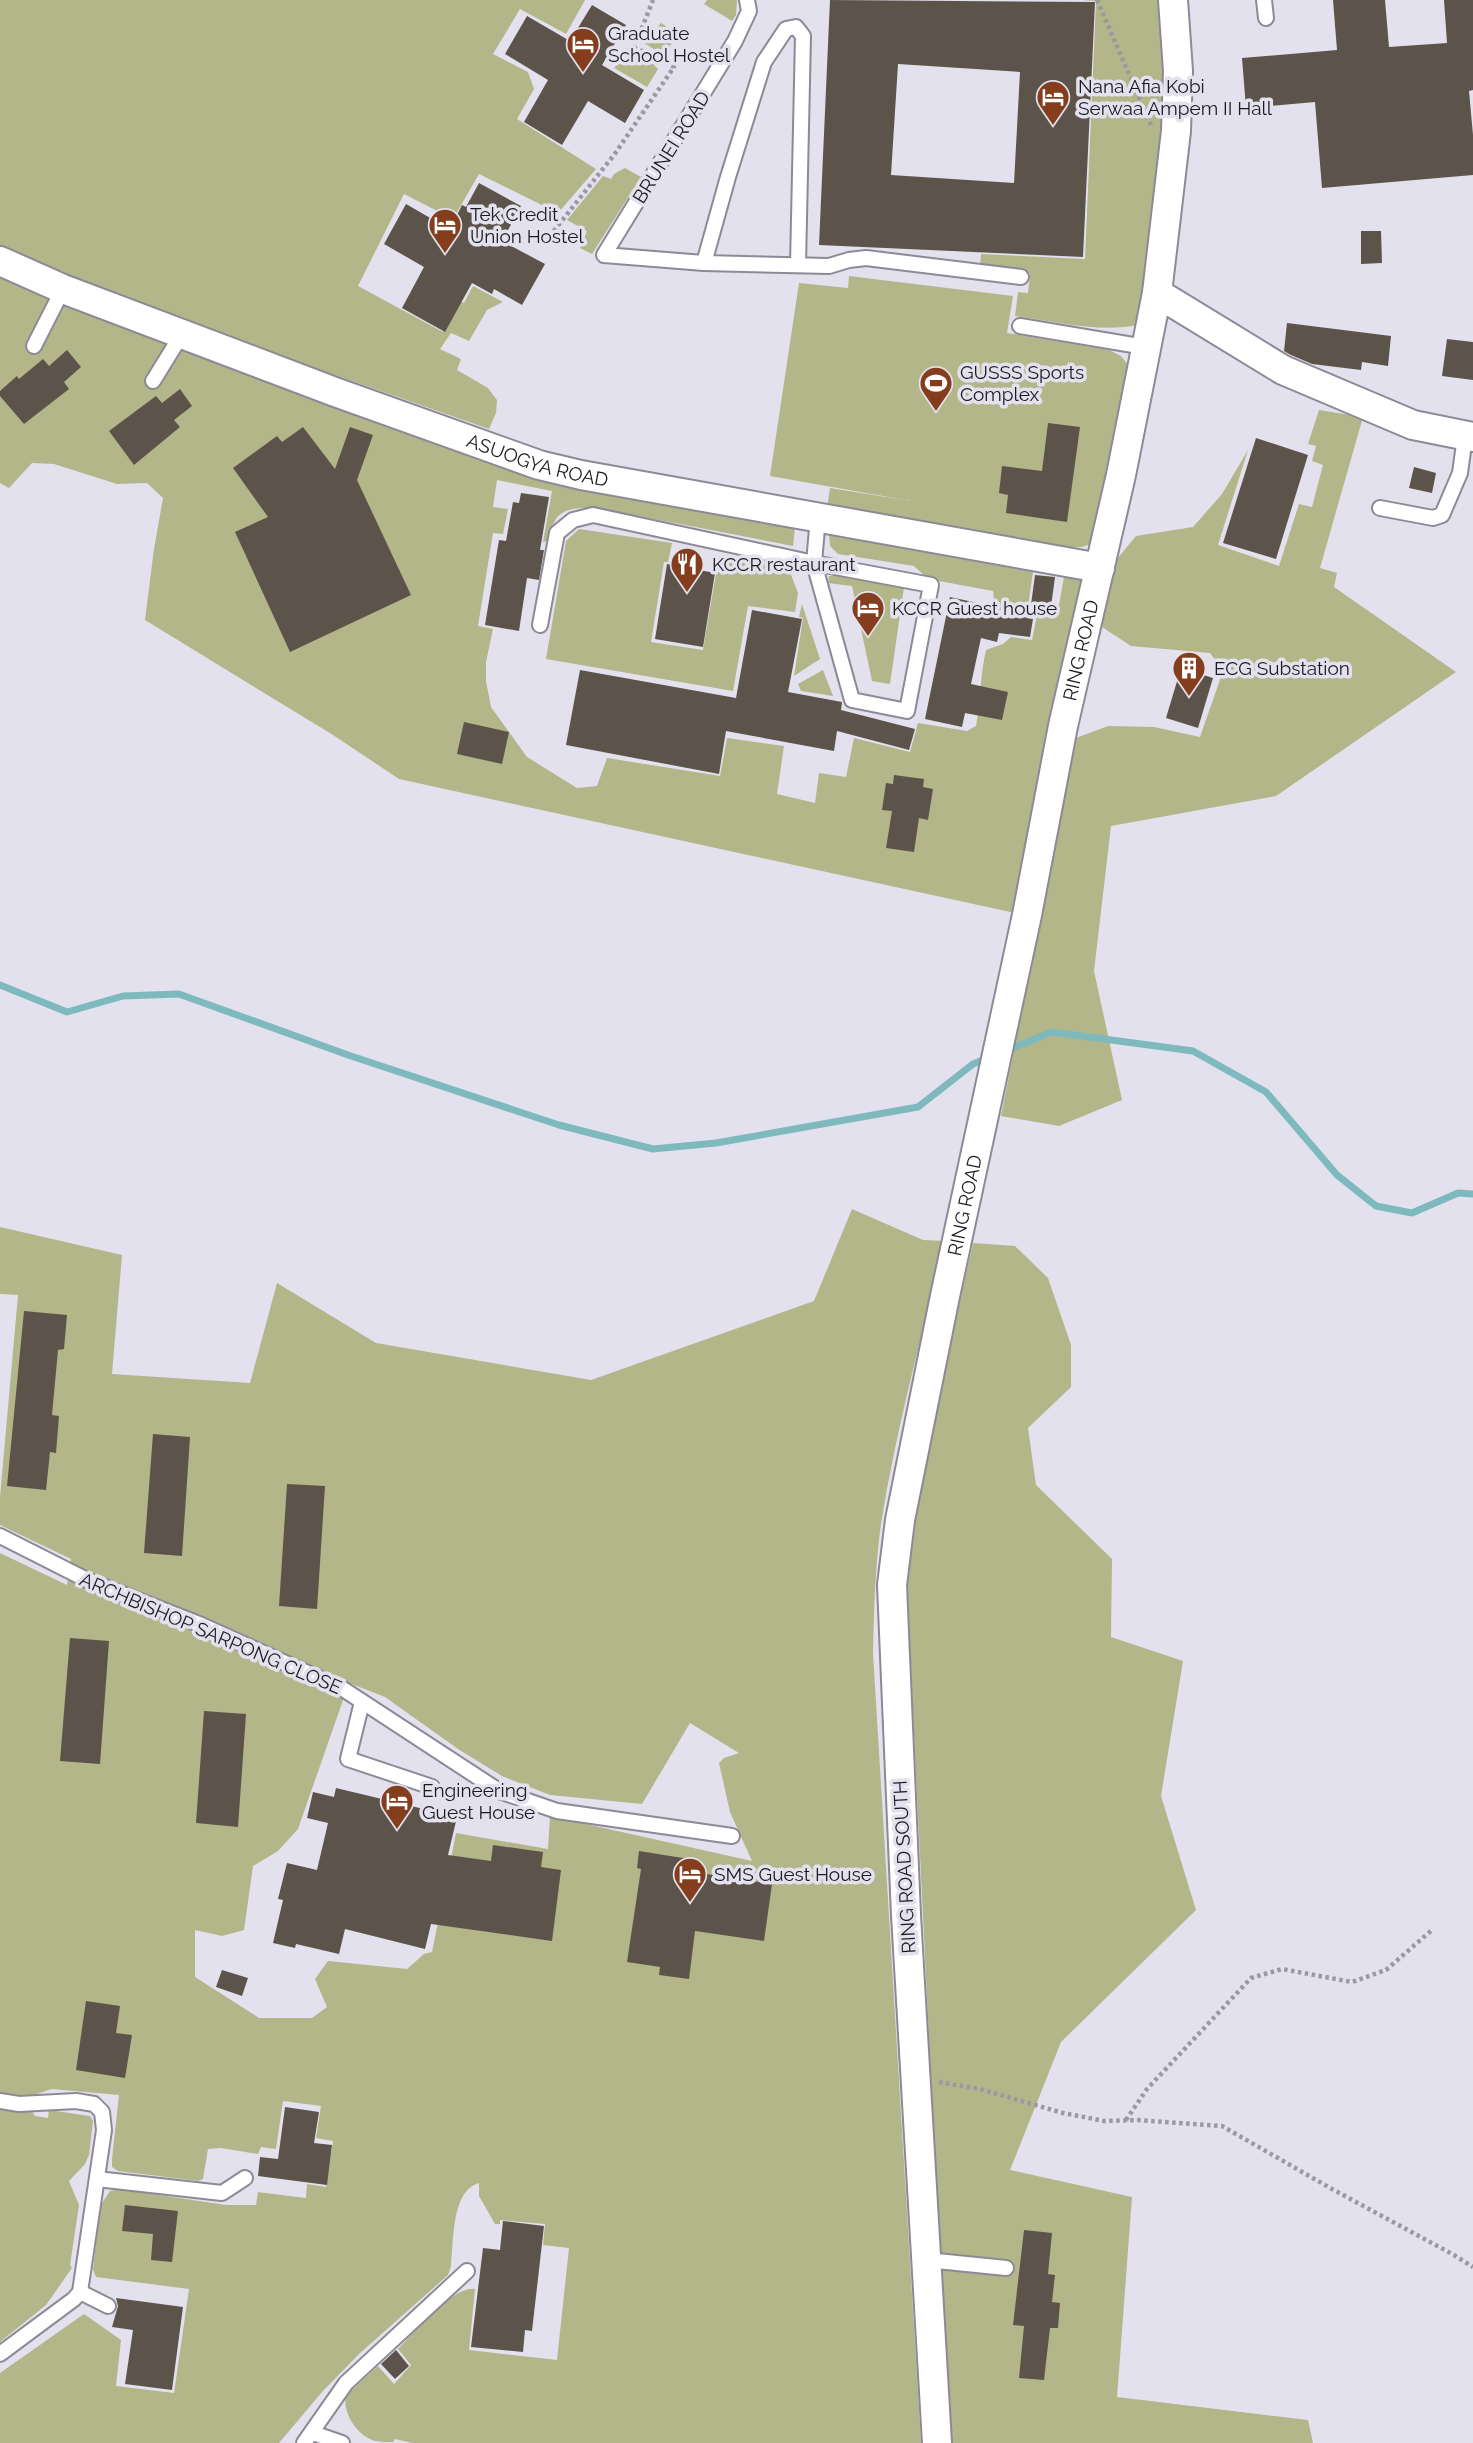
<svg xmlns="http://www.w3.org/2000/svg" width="1473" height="2443" font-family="Raleway,sans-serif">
<rect width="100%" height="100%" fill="#e3e1ee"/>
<g fill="#b3b689" fill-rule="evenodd">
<polygon points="0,0 585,0 566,34 520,9 493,54 528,72 534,89 517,119 596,169 558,213 479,174 453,219 404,194 358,286 443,332 460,301 464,303 473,286 503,302 487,310 469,341 451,333 440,349 461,359 457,370 488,388 497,400 496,413 489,429 90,289 0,247"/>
<polygon points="707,0 737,0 736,15 732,21 704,4"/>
<path d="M1082 0H1158L1166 95 1143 303 1138 325C1098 333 1055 321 1015 316L1018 292 1028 293 1030 273 980 269 981 254 1085 259 1096 1Z"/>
<polygon points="661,23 678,34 664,55 644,43"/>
<polygon points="639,60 652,63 658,69 647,87 614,68 621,61"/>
<polygon points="625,168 641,177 592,254 580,248 587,231 567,220 603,176 611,179 614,174"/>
<path d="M0 274 166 345 573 489 795 527 793 546 623 513C605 510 568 501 556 519 552 525 550 534 547 541L543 542 552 491 497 480 493 507 508 509 503 534 493 533 478 626 493 629 486 662V681L491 707 527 757 577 788 597 786 607 758 720 776 727 738 784 746 777 794 815 803 819 773 846 777 854 738 910 752 918 723 967 731 976 726C981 700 980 675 986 650L1003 644 1011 637 1032 640 1037 615 1057 616 1064 577 1083 580 1015 913 399 779 333 735 145 620 154 549 163 498 147 483 117 484 54 464 32 463 9 488 0 483Z"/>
<polygon points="849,276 1013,296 1007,333 1109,350 1121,356 1129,366 1091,544 1082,547 1060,548 827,509 830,488 911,501 770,476 799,283 848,288"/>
<polygon points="1319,410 1363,417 1320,568 1337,573 1334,587 1456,672 1276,796 1111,826 1094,971 1122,1100 1059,1126 1001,1116 1076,738 1108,726 1154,727 1200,737 1223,671 1210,653 1131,646 1102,627 1117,559 1136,536 1193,527 1222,494 1248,450 1218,545 1279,566 1299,504 1312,507 1323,465 1312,461 1316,446 1308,444"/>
<polygon points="579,529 672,543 668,562 664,562 651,642 703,650 719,556 788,567 798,593 795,612 748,606 733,691 546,659 566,541"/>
<polygon points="829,534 1033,572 1027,614 995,609 993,591 928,579 914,566 838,554 830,546"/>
<polygon points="835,575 904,587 890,684 872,681 852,586 828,583 829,576"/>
<polygon points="802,604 820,659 794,676 803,618 799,617"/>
<polygon points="823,670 833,696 801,691 798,684"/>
<path d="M852 1209 923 1240 945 1241C922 1335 896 1429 881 1524 875 1567 874 1610 873 1653L921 2443H412L395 2439 393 2442C387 2442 381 2442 375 2441 357 2436 342 2413 346 2395L378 2366 394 2384 411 2365 398 2349C413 2334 453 2285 475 2289L469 2350 557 2360 569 2248 543 2245 545 2224 500 2220V2224H495L479 2196V2183C451 2191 454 2241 451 2266L448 2275 359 2354 322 2392 279 2443H0V2373L84 2314 121 2340 116 2386 174 2393 189 2289 96 2277 93 2270 100 2206 110 2191 119 2189 226 2205H256L258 2192 306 2198 307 2184 326 2187 333 2141 316 2138 321 2106 283 2101 276 2149 261 2147 258 2154 221 2148 208 2149 203 2179 198 2181 118 2171 112 2167V2159L119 2095 52 2089 24 2098 35 2116 48 2118 49 2110 90 2116 93 2121 89 2155 85 2164 69 2181 79 2205 70 2265 72 2268 46 2305 0 2342V1553L67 1585 71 1559 0 1525V1497L18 1295 0 1294V1227L122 1255 112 1374 250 1383 277 1283 376 1343 591 1380 814 1301ZM349 1683 385 1697 458 1749 502 1776 550 1795 642 1804 690 1723 739 1753 724 1758 719 1763 730 1812 752 1861 550 1816 548 1849 456 1833 432 1952 424 1954 407 1969 328 1961 315 1979 327 2007 312 2018H259L195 1977V1930L222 1936 244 1930 253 1866 278 1851 298 1829Z"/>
<polygon points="973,1243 1015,1246 1048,1278 1071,1345 1071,1387 1028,1428 1036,1485 1112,1559 1111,1637 1183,1661 1161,1796 1196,1910 1061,2042 1010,2170 1132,2197 1117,2397 1308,2420 1313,2443 949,2443 907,1592 915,1502"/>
</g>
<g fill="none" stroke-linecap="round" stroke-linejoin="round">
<g stroke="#7eb9be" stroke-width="7">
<polyline points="0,985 67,1012 123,996 179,994 348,1055 559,1125 653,1149 716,1143 918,1107 973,1064 990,1057"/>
<polyline points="1005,1051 1052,1032 1193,1051 1266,1092 1337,1175 1376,1206 1412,1213 1458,1193 1473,1194"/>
</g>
</g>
<g fill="#5c544a" fill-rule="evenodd">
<path d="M830 0 1095 2 1083 257 819 245ZM898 64 1020 72 1014 183 891 175Z"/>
<polygon points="1333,0 1385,0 1389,47 1447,43 1444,0 1473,0 1473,90 1469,91 1473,135 1473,175 1322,188 1315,102 1246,108 1242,58 1337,50"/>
<polygon points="592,5 626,25 602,65 644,90 625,123 588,101 562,145 524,122 548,80 505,54 527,16 570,41"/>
<polygon points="479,183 521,206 502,241 545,264 522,305 494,289 492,294 472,283 445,332 402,308 424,267 384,244 406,204 432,219 435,213 453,223 462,205 466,207"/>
<polygon points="1361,231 1381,231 1382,263 1361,264"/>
<polygon points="1287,323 1391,336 1388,366 1362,362 1361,370 1312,364 1291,355 1284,351"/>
<polygon points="1447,339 1473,342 1473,380 1442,376"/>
<polygon points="67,350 81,367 64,382 69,389 24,424 0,396 0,391 17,376 19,379 43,359 49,366"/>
<polygon points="180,389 192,406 174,420 180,427 134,465 109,431 156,396 162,403"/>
<polygon points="1048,423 1080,427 1067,522 1006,513 1008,495 999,493 1002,466 1042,471"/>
<polygon points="303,427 335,469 350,427 373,435 357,480 411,595 290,652 235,532 268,517 233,468 277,436 282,442"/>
<polygon points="1256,438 1308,455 1276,559 1223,543"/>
<polygon points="1414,467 1436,473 1432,493 1409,488"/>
<polygon points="521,493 549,497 540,550 544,550 539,580 527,578 519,631 485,625 499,540 506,541 513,502 519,503"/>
<polygon points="667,564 715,573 703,647 655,639"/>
<polygon points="1035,575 1055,577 1050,614 1030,612"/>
<polygon points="950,597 987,605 986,609 1033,619 1030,637 999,633 997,642 981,638 971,684 1008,692 1002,720 965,713 962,727 925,719"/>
<polygon points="752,610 802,619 788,692 842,702 841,710 915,729 909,750 837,731 834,751 726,731 719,774 566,745 580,670 736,698"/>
<polygon points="1181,668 1213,678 1198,728 1166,718"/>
<polygon points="464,722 509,732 502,764 457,754"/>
<polygon points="894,775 924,779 923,787 933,789 928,820 919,818 914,852 886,848 892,811 882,810 886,783 893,784"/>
<polygon points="24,1311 67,1315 64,1349 58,1350 52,1415 59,1416 56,1453 50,1452 46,1490 7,1486"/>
<polygon points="153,1434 190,1437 182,1556 144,1553"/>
<polygon points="287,1484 325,1486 317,1609 279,1606"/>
<polygon points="70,1638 109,1641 100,1764 60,1761"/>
<polygon points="204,1711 246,1714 238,1827 196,1823"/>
<polygon points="336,1788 457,1817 448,1855 491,1861 493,1845 543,1852 541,1867 561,1870 552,1941 431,1924 425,1949 345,1929 339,1954 296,1944 295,1948 273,1943 283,1900 278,1899 287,1863 317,1870 328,1823 307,1818 313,1792 334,1797"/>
<polygon points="639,1851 689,1859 687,1871 772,1884 764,1941 695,1931 689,1979 659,1975 660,1967 627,1962 641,1869 637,1868"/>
<polygon points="222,1970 248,1978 242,1996 216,1987"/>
<polygon points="86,2001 120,2006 116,2033 132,2035 125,2078 76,2070"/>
<polygon points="285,2107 319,2112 314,2143 332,2145 327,2185 258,2176 260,2157 278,2159"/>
<polygon points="125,2205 178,2211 172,2262 151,2260 153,2234 122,2231"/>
<polygon points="503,2221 544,2226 532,2331 525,2330 523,2352 471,2347 483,2248 500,2250"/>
<polygon points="1024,2230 1052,2233 1048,2274 1055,2275 1052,2302 1060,2303 1058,2328 1050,2328 1044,2380 1019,2378 1024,2326 1013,2325"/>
<polygon points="116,2298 183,2307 172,2390 125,2384 133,2330 112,2327 118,2306"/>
<polygon points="396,2350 409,2366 395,2379 381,2364"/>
</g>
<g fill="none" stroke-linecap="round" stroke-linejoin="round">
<defs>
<g id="lane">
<polyline points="747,0 749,11 735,41 604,255 704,263 829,266 849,260 866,258 1021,277"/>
<polyline points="1264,0 1266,18"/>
<polyline points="704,263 728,177 764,62 786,29 796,27 803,36 798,265"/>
<polyline points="1020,326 1145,347"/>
<polyline points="34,346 63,289"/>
<polyline points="153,381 182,334"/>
<polyline points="1380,508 1433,518 1442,515 1460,473 1465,437"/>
<polygon points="814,563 931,585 907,711 852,700"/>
<polyline points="540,625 557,533 573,520 593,515 814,563 818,517"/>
<polyline points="0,1536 89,1581 199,1624 343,1689 499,1791 557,1811 732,1836"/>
<polyline points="362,1702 348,1759 432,1787"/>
<polyline points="0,2101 19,2104 76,2101 94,2104 102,2112 104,2130 80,2292 74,2299 0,2354"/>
<polyline points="97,2179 222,2193 245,2178"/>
<polyline points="927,2260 1006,2268"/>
<polyline points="80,2292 108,2306"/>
<polyline points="313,2433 342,2443"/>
<polyline points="304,2443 346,2383 467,2271"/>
</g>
<g id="street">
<path id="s1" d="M0 261 63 289 335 392 539 465 581 475 1100 568"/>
<polyline points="1157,293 1283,370 1413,425 1473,437"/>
<path id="s2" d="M937 2443 906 1915 892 1585 900 1520 945 1296 1027 915 1063 726 1121 475 1157 293 1176 131 1178 71 1173 0"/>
</g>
</defs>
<use href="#lane" stroke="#8b8a96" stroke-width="18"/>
<use href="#street" stroke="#8b8a96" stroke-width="32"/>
<g stroke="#9a98a2" stroke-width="4.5" stroke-dasharray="3.5 3.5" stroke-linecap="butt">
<polyline points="1097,0 1151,125"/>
<polyline points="615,58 634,48 653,0"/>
<polyline points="545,242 614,155 674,67 651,54 634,48"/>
<polyline points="939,2082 980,2089 1063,2113 1104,2121 1138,2120 1222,2126 1332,2189 1454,2255 1473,2267"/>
<polyline points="1126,2120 1147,2089 1251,1978 1282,1969 1352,1982 1386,1970 1432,1930"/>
</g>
<use href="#lane" stroke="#fff" stroke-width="14"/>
<use href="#street" stroke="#fff" stroke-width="28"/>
</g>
<defs>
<symbol id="hotel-pin" viewBox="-11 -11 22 30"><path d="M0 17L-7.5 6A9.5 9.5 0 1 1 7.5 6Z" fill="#853e1d" stroke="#e3e1ee"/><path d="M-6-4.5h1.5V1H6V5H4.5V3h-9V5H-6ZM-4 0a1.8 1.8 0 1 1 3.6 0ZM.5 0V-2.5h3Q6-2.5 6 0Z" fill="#fff"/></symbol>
<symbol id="stadium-pin" viewBox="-11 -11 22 30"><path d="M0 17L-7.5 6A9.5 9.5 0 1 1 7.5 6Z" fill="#853e1d" stroke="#e3e1ee"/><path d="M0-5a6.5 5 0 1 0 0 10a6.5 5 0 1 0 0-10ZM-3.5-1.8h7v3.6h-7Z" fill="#fff"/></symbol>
<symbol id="restaurant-pin" viewBox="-11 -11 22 30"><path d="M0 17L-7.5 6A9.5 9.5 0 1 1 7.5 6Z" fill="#853e1d" stroke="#e3e1ee"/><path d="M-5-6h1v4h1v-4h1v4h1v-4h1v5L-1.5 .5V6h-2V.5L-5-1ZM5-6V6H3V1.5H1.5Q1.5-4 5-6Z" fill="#fff"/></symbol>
<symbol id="building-pin" viewBox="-11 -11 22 30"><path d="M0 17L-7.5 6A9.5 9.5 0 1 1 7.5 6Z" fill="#853e1d" stroke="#e3e1ee"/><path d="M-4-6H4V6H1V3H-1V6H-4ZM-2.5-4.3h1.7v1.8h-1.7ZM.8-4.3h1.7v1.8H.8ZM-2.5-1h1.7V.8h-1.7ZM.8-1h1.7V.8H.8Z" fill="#fff"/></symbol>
</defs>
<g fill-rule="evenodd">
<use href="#hotel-pin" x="564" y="25" width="38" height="52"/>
<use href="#hotel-pin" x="1034" y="78" width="38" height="52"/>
<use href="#hotel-pin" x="426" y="206" width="38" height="52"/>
<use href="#stadium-pin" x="917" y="364" width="38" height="52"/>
<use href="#restaurant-pin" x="668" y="545" width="38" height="52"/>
<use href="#hotel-pin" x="849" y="589" width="38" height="52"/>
<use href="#building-pin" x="1170" y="649" width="38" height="52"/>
<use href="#hotel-pin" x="378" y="1782" width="38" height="52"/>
<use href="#hotel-pin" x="671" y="1855" width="38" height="52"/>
</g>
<g text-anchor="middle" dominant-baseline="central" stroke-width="7" stroke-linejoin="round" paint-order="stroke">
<g font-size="19" fill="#1c1b20" stroke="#e3e1ee" text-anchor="start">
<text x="608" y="33">Graduate<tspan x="608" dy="22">School Hostel</tspan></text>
<text x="1078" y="86">Nana Afia Kobi<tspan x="1078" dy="22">Serwaa Ampem II Hall</tspan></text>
<text x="470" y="214">Tek Credit<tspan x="470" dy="22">Union Hostel</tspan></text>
<text x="960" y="372">GUSSS Sports<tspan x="960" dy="22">Complex</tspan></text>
<text x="712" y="564">KCCR restaurant</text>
<text x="892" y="608">KCCR Guest house</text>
<text x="1214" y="668">ECG Substation</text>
<text x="422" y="1790">Engineering<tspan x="422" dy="22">Guest House</tspan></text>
<text x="714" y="1874">SMS Guest House</text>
</g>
<g font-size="19" fill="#1c1b20" stroke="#e3e1ee">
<text transform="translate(671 147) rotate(-58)">BRUNEI ROAD</text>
<text stroke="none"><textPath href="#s1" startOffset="574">ASUOGYA ROAD</textPath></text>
<text stroke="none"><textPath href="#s2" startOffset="1813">RING ROAD</textPath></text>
<text stroke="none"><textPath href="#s2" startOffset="1246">RING ROAD</textPath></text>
<text transform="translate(211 1633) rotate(23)">ARCHBISHOP SARPONG CLOSE</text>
<text transform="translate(904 1867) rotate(-93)">RING ROAD SOUTH</text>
</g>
</g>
</svg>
